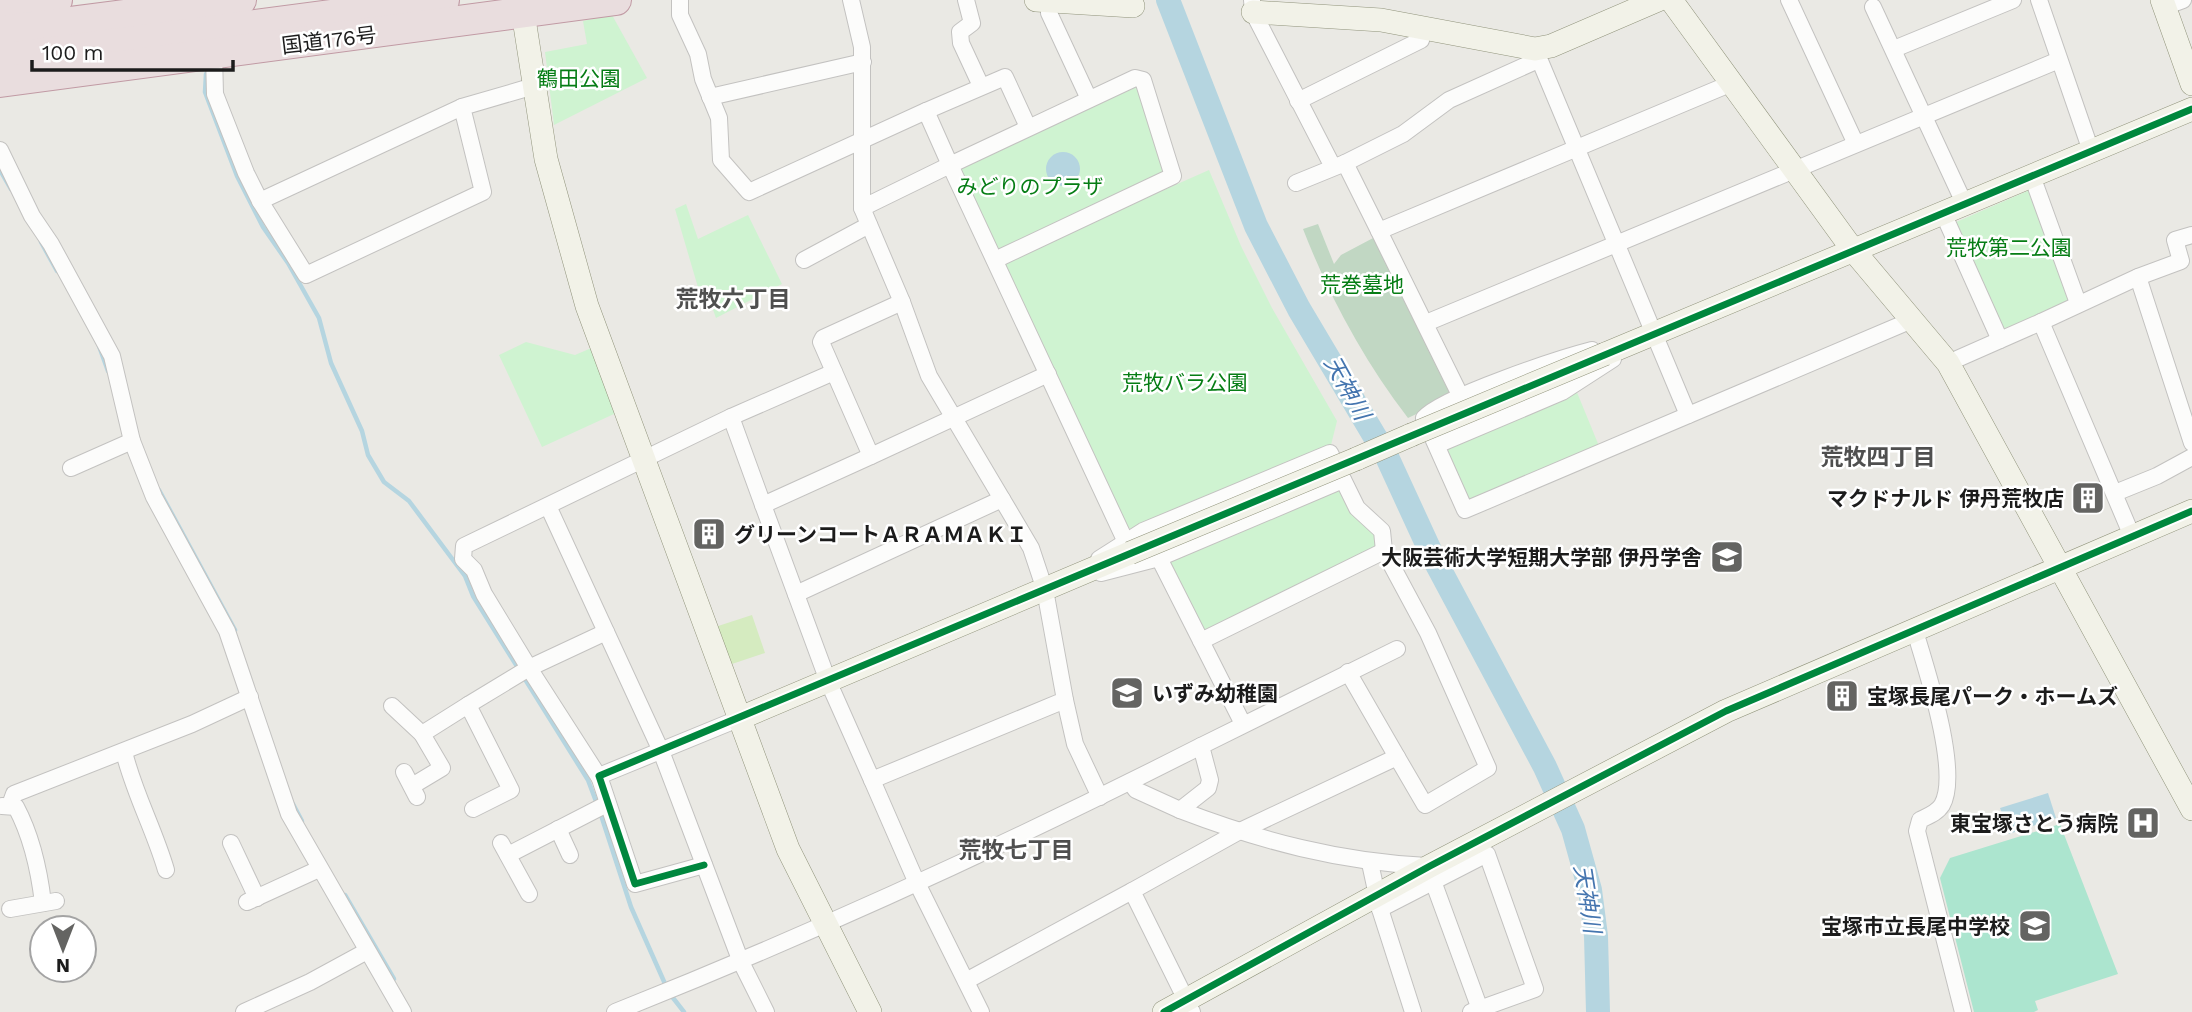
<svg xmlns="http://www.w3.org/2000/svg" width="2192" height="1012" font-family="'Work Sans','Noto Sans JP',sans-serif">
<rect width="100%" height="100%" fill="#eae9e4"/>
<polygon fill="#d5ebc0" points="752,615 765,653 726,666 715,627"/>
<path fill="#c1d7c3" d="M1318 224 1334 264 1341 255 1375 237 1453 392 1452 397 1408 418C1364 361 1329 296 1303 229Z"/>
<g fill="#cff3d1">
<polygon points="612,15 647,78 554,125 545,52 587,44 583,21"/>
<polygon points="1133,85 1141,88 1167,173 997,253 959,171 962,164"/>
<polygon points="1209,170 1241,246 1272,308 1337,421 1331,445 1132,529 1126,527 1005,264 1008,259"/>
<polygon points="2032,189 2071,298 2068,303 2006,328 2001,327 1954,223"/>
<polygon points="686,204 698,239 748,215 782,284 716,318 711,304 702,301 675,209"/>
<polygon points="526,342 575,355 596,346 617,408 614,414 542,447 499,355"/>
<polygon points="1576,390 1599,446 1469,501 1445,445"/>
<polygon points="1335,488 1344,489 1379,533 1380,547 1203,631 1169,564 1170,558"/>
</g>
<polygon fill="#ace5cf" points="2060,824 2118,974 2035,1001 2038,1010 2034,1012 1974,1012 1940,878 1950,858"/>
<g fill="#b5d5e0">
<circle cx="1063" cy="169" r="17"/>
<polygon points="2048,793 2056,818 2009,834 2000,808"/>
</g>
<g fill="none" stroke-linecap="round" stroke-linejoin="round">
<g stroke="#b5d5e0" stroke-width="4.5">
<polyline points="206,74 205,92 237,176 263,227 288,263 319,318 331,363 362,431 368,455 384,482 409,501 465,576 473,596 588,780 597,804"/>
<polyline points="0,170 11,189"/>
<polyline points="41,242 57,271"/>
<polyline points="99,346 108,371"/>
<polyline points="159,490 235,630"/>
<polyline points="293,804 302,821"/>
<polyline points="600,812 631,907 666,986"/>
<polyline points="345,895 394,979"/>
<polyline points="670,994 684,1012"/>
</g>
<polyline stroke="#b5d5e0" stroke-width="24" points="1168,0 1256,226 1299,309 1387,457 1433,557 1545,767 1573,829 1590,890 1596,936 1598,1012"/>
<defs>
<g id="street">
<polyline points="680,0 680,15 698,54 703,79 719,118 721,160 749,192 926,111 950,165 1135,78 1143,80 1173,176 995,260"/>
<polyline points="851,0 862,47 862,208 902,302 823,338 821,342 871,456 1048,374"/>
<polyline points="966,0 972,23 960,32 961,43 981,86"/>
<polyline points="1252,0 1253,12 1333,167"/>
<polyline points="1789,0 1855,142"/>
<polyline points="2039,0 2091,151"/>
<polyline points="1050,1 1049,13 1089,99"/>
<polyline points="1873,7 1965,205"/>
<polyline points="2164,7 2183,0"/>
<polyline points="1535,49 1688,415"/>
<polyline points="1894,49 2013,0"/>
<polyline points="214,55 215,94 246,173 260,201 306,275 483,192 462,107 534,86"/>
<polyline points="710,97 863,62"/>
<polyline points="1298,101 1421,40 1424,28"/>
<polyline points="926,111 1005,77 1028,127"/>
<polyline points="0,150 32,216 51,244 112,356 132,441"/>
<polyline points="1345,163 1403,134 1449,100 1538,60"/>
<polyline points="2032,176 2078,303"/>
<polyline points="1296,183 1345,163 1379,231 1732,83"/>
<polyline points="260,201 462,107"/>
<polyline points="862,208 950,165 1125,540"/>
<polyline points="1943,213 2000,340"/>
<polyline points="1379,231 1461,397"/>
<polyline points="804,260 869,225"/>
<polyline points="2138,277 2192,443"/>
<polyline points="2041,322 2138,277 2181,261 2175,240 2192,235"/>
<polyline points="1426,323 2059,60"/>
<path d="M1592 350C1561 358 1442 397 1424 418L1465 510 1912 320"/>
<polyline points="1948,363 2041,322 2132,536"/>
<polyline points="731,417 763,505 871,456"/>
<polyline points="1437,445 1562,392 1613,359"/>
<polyline points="71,468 132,441 154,497 227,631 289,814 403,1012"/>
<polyline points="2115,493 2157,476 2192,457"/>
<polyline points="763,505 828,681 872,780 1065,700 1045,590 1031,548 1002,499"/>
<polyline points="548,506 661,751 741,962 766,1012"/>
<polyline points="1159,558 1343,480"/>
<polyline points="1099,559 1143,531 1330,453 1357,508 1382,531 1384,551 1428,633 1488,768 1425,805 1397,757"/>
<polyline points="1101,573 1159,558 1201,641 1384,551"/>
<polyline points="796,594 1002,499 929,376 902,302"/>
<path d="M1914 628C1925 665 1961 772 1942 805 1937 813 1928 816 1920 820L1917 831 1963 1012"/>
<polyline points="1201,641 1243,724"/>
<polyline points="1065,700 1075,744 1100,797"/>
<polyline points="392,706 422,734 442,768 412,786"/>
<polyline points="422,734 468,705"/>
<path d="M124 752C134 793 154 829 166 870"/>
<polyline points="404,772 417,797"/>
<polyline points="599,777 529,668 484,594 474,570 463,559 464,546 731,417 834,372"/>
<polyline points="872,780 916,881 981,1012"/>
<polyline points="1130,782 1136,790 1180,810 1208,788 1210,780 1201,746 1397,649"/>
<polyline points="10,805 14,794 192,724 250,697"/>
<path d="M2 806 16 807C32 837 39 869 43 903"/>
<polyline points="473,809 511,790 468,705 529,668 606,632"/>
<path d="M1180 810C1261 841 1340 862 1427 866"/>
<polyline points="558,829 570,855"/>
<polyline points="231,843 257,898"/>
<polyline points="501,843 529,894"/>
<polyline points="508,855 607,804"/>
<polyline points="1370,863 1380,909 1413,1012"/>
<polyline points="704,865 635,884 599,776 738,719"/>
<polyline points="1433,881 1481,1012"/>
<polyline points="247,902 319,869"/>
<polyline points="10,909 56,901"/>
<polyline points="1380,909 1487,854 1535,989 1471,1012"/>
<polyline points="966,981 1132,891"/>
<polyline points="244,1012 310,982 367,951"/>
<path d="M615 1012C814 933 1010 843 1201 746"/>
<polyline points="1192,1012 1132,891 1238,832 1397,757 1348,672"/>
</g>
<g id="secondary">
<polyline points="521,0 546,159 587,306 788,849 870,1012"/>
<polyline points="1036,0 1133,6"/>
<polyline points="1671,0 1853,250 1948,363 2192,809"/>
<polyline points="2162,0 2192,84"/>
<polyline points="1253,12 1381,20 1535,49 1551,46 1658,0"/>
<polyline points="1605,354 2192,109"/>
<polyline points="1356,459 1411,435"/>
<polyline points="738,719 1130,553"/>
<polyline points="1164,1012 1430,866 1726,711 2192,511"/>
</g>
<g id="highway">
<polyline points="0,7 57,0"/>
<polyline points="0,31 241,0"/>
<polyline points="0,59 444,0"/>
<polyline points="0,82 616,0"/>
</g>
</defs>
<use href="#street" stroke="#c3c2c0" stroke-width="18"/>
<use href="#secondary" stroke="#91947c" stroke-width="24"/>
<use href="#highway" stroke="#c19aa4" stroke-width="32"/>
<use href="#street" stroke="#fcfcfb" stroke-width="16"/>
<use href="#secondary" stroke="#f2f2e8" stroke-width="23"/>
<use href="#highway" stroke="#e9ddde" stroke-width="30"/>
<defs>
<g id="secondary-bridge">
<polyline points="1411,435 1605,354"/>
<polyline points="1130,553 1356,459"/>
</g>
</defs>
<use href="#secondary-bridge" stroke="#91947c" stroke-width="24" stroke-linecap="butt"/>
<use href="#secondary-bridge" stroke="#f2f2e8" stroke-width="23"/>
<defs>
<g id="cycleway">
<polyline points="704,865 635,884 599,776 2192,109"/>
<polyline points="1164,1012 1430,866 1726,711 2192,511"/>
</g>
</defs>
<use href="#cycleway" stroke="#fff" stroke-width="11"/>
<use href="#cycleway" stroke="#00873e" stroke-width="7"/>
</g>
<defs>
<symbol id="building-square" viewBox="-11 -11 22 22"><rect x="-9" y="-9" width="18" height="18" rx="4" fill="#646462" stroke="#fff"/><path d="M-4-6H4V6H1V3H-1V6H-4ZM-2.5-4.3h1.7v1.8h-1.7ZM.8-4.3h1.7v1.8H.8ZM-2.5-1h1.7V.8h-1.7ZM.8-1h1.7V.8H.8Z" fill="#fff"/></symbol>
<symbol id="university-square" viewBox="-11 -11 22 22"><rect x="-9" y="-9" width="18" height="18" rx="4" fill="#646462" stroke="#fff"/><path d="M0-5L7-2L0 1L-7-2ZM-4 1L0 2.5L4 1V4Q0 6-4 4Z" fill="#fff"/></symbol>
<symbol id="school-square" viewBox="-11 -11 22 22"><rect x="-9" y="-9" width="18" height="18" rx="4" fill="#646462" stroke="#fff"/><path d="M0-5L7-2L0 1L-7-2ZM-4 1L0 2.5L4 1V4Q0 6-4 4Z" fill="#fff"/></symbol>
<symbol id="hospital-square" viewBox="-11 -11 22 22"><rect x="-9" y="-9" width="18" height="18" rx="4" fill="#646462" stroke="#fff"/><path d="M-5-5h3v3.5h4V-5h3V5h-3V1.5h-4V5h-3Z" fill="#fff"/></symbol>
</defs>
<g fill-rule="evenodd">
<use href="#building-square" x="2069" y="479" width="38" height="38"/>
<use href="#building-square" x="690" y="515" width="38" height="38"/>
<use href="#university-square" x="1708" y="538" width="38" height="38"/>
<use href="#school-square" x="1108" y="674" width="38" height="38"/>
<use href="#building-square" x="1823" y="677" width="38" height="38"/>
<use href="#hospital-square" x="2124" y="804" width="38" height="38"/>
<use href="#school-square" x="2016" y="907" width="38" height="38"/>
</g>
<g text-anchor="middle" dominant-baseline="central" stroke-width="5" stroke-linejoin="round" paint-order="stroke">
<g font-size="21" fill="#1c1c1c" stroke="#fff">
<text transform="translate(329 40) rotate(-7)">国道176号</text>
</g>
<g font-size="21" fill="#067d15" stroke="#fff">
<text x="579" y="78">鶴田公園</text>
<text x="1030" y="186">みどりのプラザ</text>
<text x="2009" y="247">荒牧第二公園</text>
<text x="1362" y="284">荒巻墓地</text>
<text x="1185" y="382">荒牧バラ公園</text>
</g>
<g font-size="21" font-weight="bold" fill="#1c1c1c" stroke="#fff" text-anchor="end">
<text x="2064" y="498">マクドナルド 伊丹荒牧店</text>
<text x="734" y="534" text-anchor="start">グリーンコートＡＲＡＭＡＫＩ</text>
<text x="1702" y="557">大阪芸術大学短期大学部 伊丹学舎</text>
<text x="1152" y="693" text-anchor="start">いずみ幼稚園</text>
<text x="1867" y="696" text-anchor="start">宝塚長尾パーク・ホームズ</text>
<text x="2118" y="823">東宝塚さとう病院</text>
<text x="2010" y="926">宝塚市立長尾中学校</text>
</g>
<g font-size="23" font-weight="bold" fill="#4f4f4f" stroke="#fff">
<text x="733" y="299">荒牧六丁目</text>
<text x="1878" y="457">荒牧四丁目</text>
<text x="1016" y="850">荒牧七丁目</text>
</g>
<g font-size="23" font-style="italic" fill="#4475af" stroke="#fff">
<text transform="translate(1347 388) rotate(61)">天神川</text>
<text transform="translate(1587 899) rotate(81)">天神川</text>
</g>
</g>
<g transform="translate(63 949) rotate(180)"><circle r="33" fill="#ffffff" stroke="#a4a4a4" stroke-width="2"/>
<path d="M0-5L12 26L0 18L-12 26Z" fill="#646462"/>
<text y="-10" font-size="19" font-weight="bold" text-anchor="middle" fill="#1c1c1c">N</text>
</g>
<path d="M32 60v10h201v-10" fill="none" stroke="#1c1c1c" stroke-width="3.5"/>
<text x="42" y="60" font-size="21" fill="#1c1c1c" stroke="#ffffff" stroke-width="5" paint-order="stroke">100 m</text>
</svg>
